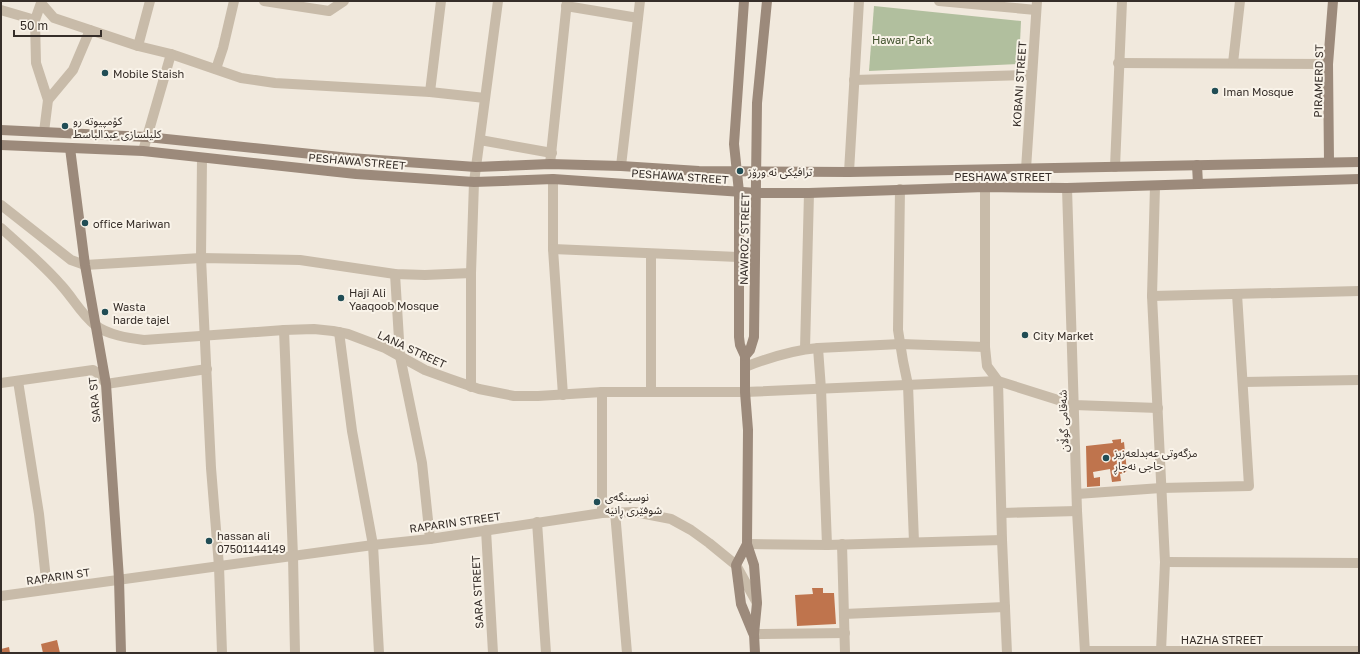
<svg xmlns="http://www.w3.org/2000/svg" width="1360" height="654" font-family="'Golos Text','Noto Sans Arabic',sans-serif">
<rect width="100%" height="100%" fill="#f1e9dd"/>
<polygon fill="#b1bf9e" points="874,6 1021,21 1019,64 869,71"/>
<g fill="#bf744d">
<polygon points="1121,439 1121,443 1124,442 1127,472 1120,474 1121,481 1112,482 1110,469 1093,472 1094,478 1100,477 1100,486 1087,487 1086,446 1113,443 1112,440"/>
<polygon points="812,588 823,588 823,593 834,593 836,624 797,626 795,595 813,594"/>
<polygon points="57,640 60,653 43,653 41,644"/>
<polygon points="9,647 10,653 1,653 1,649"/>
</g>
<g fill="none" stroke-linecap="round" stroke-linejoin="round">
<g stroke="#c8bba9" stroke-width="10">
<polyline points="42,1 41,3 54,18 138,46 171,54 241,78 275,83 430,92 485,98"/>
<polyline points="264,1 329,11 344,1"/>
<polyline points="939,1 1036,10"/>
<polyline points="41,3 35,20 36,63 48,100"/>
<polyline points="566,6 638,18"/>
<polyline points="1,10 35,20"/>
<polyline points="138,46 150,1"/>
<polyline points="1118,63 1328,64"/>
<polyline points="1233,63 1240,1"/>
<polyline points="216,69 223,48 234,1"/>
<polyline points="854,80 1031,75"/>
<polyline points="430,92 441,1"/>
<polyline points="44,132 48,100 73,70 90,30"/>
<polyline points="480,140 552,153"/>
<polyline points="143,151 171,54"/>
<polyline points="202,158 201,258 211,468 219,566 222,653"/>
<polyline points="550,164 567,1"/>
<polyline points="621,166 640,1"/>
<polyline points="1115,167 1122,1"/>
<polyline points="1026,169 1037,1"/>
<polyline points="849,172 859,1"/>
<polyline points="553,179 553,249 563,395"/>
<polyline points="1155,186 1152,296 1165,562 1161,651"/>
<polyline points="985,187 985,347 987,366 998,381 1002,540 1007,653"/>
<polyline points="1067,188 1077,511 1085,653"/>
<polyline points="900,189 898,330 903,361 908,385 914,542"/>
<polyline points="1,205 71,260 85,265 201,258 300,260 395,274 425,275 471,273"/>
<path d="M1 228C22 247 43 264 61 285 73 298 81 314 95 325 108 335 128 338 144 340L284 330 314 329 333 331 348 334 385 348 425 370 450 379 479 389 514 396H538L602 392H745L998 381 1074 405 1158 408"/>
<polyline points="553,249 738,257"/>
<polyline points="651,254 651,392"/>
<polyline points="395,274 400,356 422,463 430,539"/>
<polyline points="1152,296 1359,291"/>
<polyline points="284,330 293,556 295,653"/>
<polyline points="339,332 352,431 373,545 379,653"/>
<polyline points="818,348 821,389 827,545"/>
<polyline points="805,349 809,193"/>
<path d="M745 367C768 358 793 350 818 348L901 344 985 347"/>
<polyline points="18,381 39,514 47,589"/>
<polyline points="1243,382 1359,380"/>
<polyline points="1,383 93,370 99,374 106,384 207,369"/>
<polyline points="471,387 471,273 474,182 498,1"/>
<polyline points="1077,494 1161,488 1249,486 1237,294"/>
<polyline points="615,512 627,653"/>
<polyline points="602,513 602,392"/>
<polyline points="1002,513 1077,511"/>
<polyline points="537,522 546,653"/>
<polyline points="486,530 493,653"/>
<polyline points="747,544 827,545 1002,540"/>
<polyline points="842,544 845,653"/>
<polyline points="1165,562 1359,563"/>
<polyline points="1,596 373,545 430,539 602,513 635,512 671,519 691,530 709,543 736,565 757,603"/>
<polyline points="844,614 1005,607"/>
<polyline points="754,634 845,633"/>
<polyline points="1085,651 1359,651"/>
</g>
<g stroke="#9c8a7b" stroke-width="10">
<polyline points="744,1 734,144 739,192 739,337 740,345 745,356 745,392 748,430 747,544 754,565 757,603 754,634 755,653"/>
<polyline points="1,130 147,137 350,158 476,167 550,164 621,166 699,171 849,172 1359,162"/>
<polyline points="1,145 143,151 356,174 474,182 553,179 757,193 809,193 985,187 1067,188 1359,179"/>
<polyline points="70,148 85,265 106,384 119,579 121,653"/>
<polyline points="1329,162 1328,64 1333,1"/>
<polyline points="1197,165 1198,184"/>
<polyline points="745,356 750,350 754,337 757,103 767,1"/>
<polyline points="747,544 736,565 741,604 753,633"/>
</g>
</g>
<g fill="#214d55" stroke="#f9f3e9" stroke-width="1.5">
<circle cx="105" cy="73" r="4"/>
<circle cx="1215" cy="91" r="4"/>
<circle cx="65" cy="126" r="4"/>
<circle cx="740" cy="171" r="4"/>
<circle cx="85" cy="223" r="4"/>
<circle cx="341" cy="298" r="4"/>
<circle cx="105" cy="312" r="4"/>
<circle cx="1025" cy="335" r="4"/>
<circle cx="1106" cy="458" r="4"/>
<circle cx="597" cy="502" r="4"/>
<circle cx="209" cy="541" r="4"/>
</g>
<g text-anchor="middle" dominant-baseline="central" stroke-width="4" stroke-linejoin="round" paint-order="stroke">
<g font-size="11" fill="#42532e" stroke="#f9f3e9">
<text x="902" y="39">Hawar Park</text>
</g>
<g font-size="11" fill="#362e29" stroke="#f9f3e9" text-anchor="start">
<text x="113" y="73">Mobile Staish</text>
<text x="1223" y="91">Iman Mosque</text>
<text x="73" y="120">کۆمپیوته رو<tspan x="73" dy="13">کلیلسازی عبدالباسط</tspan></text>
<text x="748" y="171">ترافیکی نه ورۆز</text>
<text x="93" y="223">office Mariwan</text>
<text x="349" y="292">Haji Ali<tspan x="349" dy="13">Yaaqoob Mosque</tspan></text>
<text x="113" y="306">Wasta<tspan x="113" dy="13">harde tajel</tspan></text>
<text x="1033" y="335">City Market</text>
<text x="1114" y="452">مزگەوتی عەبدلعەزیز<tspan x="1114" dy="13">حاجی نەجاڕ</tspan></text>
<text x="605" y="496">نوسینگەی<tspan x="605" dy="13">شوفێری ڕانیە</tspan></text>
<text x="217" y="535">hassan ali<tspan x="217" dy="13">07501144149</tspan></text>
</g>
<g font-size="11" fill="#362e29" stroke="#f9f3e9">
<text transform="translate(1318 81) rotate(-89)">PIRAMERD ST</text>
<text transform="translate(1019 84) rotate(-86)">KOBANI STREET</text>
<text transform="translate(357 161) rotate(5)">PESHAWA STREET</text>
<text transform="translate(680 176) rotate(4)">PESHAWA STREET</text>
<text x="1003" y="176">PESHAWA STREET</text>
<text transform="translate(744 239) rotate(-89)">NAWROZ STREET</text>
<text transform="translate(412 349) rotate(25)">LANA STREET</text>
<text transform="translate(94 400) rotate(-95)">SARA ST</text>
<text transform="translate(1063 421) rotate(-92)">شەقامی گوڵان</text>
<text transform="translate(455 522) rotate(-8)">RAPARIN STREET</text>
<text transform="translate(58 576) rotate(-8)">RAPARIN ST</text>
<text transform="translate(477 592) rotate(-93)">SARA STREET</text>
<text x="1222" y="639">HAZHA STREET</text>
</g>
</g>
<rect width="1360" height="654" fill="none" stroke="#362e29" stroke-width="4"/>
<path d="M14 30v6h87v-6" fill="none" stroke="#362e29" stroke-width="2"/>
<text x="20" y="30" font-size="12" fill="#362e29" stroke="#f9f3e9" stroke-width="3" paint-order="stroke">50 m</text>
</svg>
